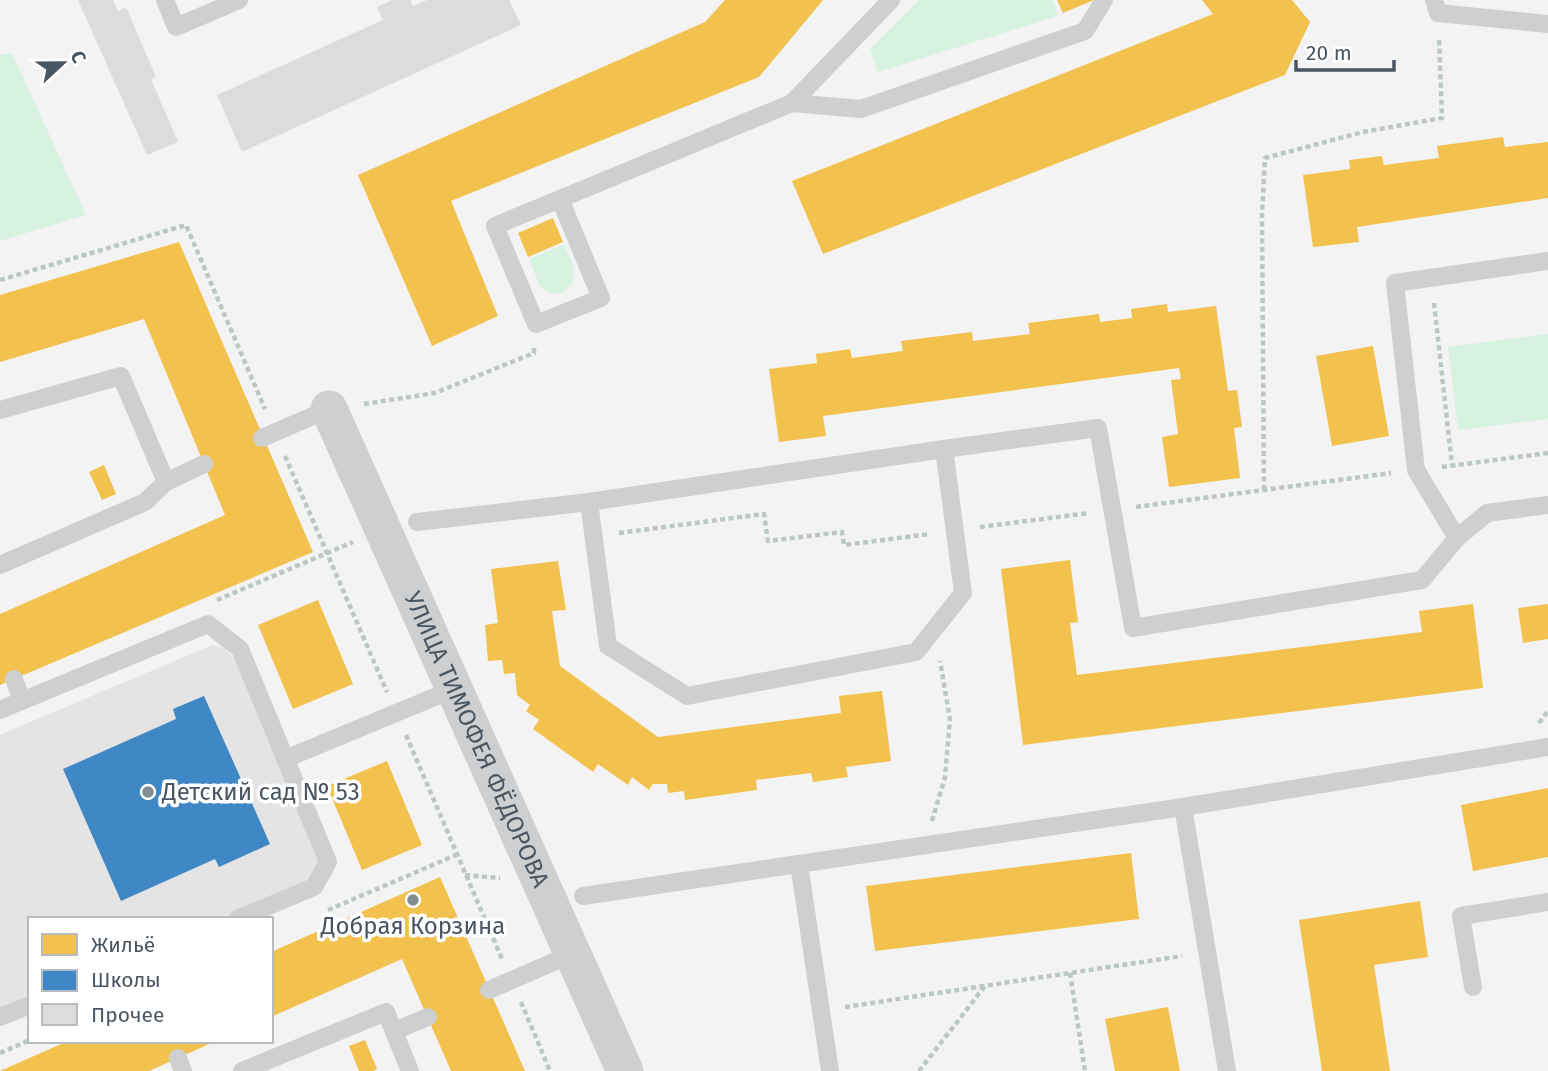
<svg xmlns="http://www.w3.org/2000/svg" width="1548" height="1071" font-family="'Fira Sans',sans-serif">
<rect width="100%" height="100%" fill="#f3f3f3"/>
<polygon fill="#e5e4e5" points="212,645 225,649 241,665 320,850 321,869 311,880 219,919 30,919 30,998 0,1011 0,735"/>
<g fill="#d8f2e2">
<polygon points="919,0 1053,0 1058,16 878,72 870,49"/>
<polygon points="12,53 86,215 0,241 0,55"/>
<polygon points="564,244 574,268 573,282 562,293 549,293 540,286 529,259"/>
<polygon points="1548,334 1548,419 1458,430 1448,347"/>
</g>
<g fill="#f2c14e">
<polygon points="725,0 823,0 759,77 451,201 498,316 432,346 358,175 705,22"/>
<polygon points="1057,0 1094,0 1063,13"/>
<polygon points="1202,0 1292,0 1310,22 1285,75 823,254 792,181 1213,14"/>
<polygon points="1503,137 1505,147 1548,142 1548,198 1357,227 1359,242 1313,247 1303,175 1350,169 1349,160 1382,156 1384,165 1439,158 1437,146"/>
<polygon points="553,218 563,242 528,257 518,233"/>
<polygon points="179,242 313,552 0,685 0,614 225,515 144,319 0,362 0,295"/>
<polygon points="1167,304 1168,312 1216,306 1228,391 1237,390 1242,427 1234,428 1240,478 1169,487 1162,437 1178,434 1171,380 1181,379 1179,368 823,416 826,436 779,442 769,369 817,363 816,354 850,349 852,358 903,351 901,341 972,332 973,341 1030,334 1028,323 1099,314 1100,322 1132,318 1131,309"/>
<polygon points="1373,346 1389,436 1332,446 1316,356"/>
<polygon points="104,465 116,494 102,500 89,472"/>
<polygon points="1070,560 1078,622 1070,623 1077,675 1422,632 1419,611 1473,604 1483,688 1023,745 1001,569"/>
<polygon points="558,561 566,610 552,611 560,666 658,737 841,713 839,696 882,691 891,761 846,767 848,777 813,782 811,773 756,780 757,790 685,800 684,791 668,793 667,784 653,784 649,790 632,777 628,785 598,764 593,772 533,729 539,720 526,711 530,705 517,695 515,673 504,674 502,660 488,661 485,625 498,623 491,569"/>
<polygon points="318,600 353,684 293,709 258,625"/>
<polygon points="1548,604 1548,639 1523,643 1518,608"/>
<polygon points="387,761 422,845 362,870 327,786"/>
<polygon points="1548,788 1548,857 1473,871 1461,805"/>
<polygon points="1131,853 1139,919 875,951 866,886"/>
<polygon points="440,877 525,1071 451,1071 402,959 271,1017 271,952"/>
<polygon points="1420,901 1428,957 1374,965 1390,1071 1322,1071 1299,920"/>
<polygon points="1168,1007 1180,1071 1115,1071 1105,1019"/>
<polygon points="365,1040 377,1069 373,1071 359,1071 349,1046"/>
<polygon points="68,1041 216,1041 149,1071 0,1071"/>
</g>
<polygon fill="#3f88c5" points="204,696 270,844 219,867 215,859 121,901 63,769 176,719 173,709"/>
<g fill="#dcdcdd">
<polygon points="78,0 113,0 118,11 126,7 156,77 151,79 178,142 147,155"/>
<polygon points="392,0 410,0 413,6 427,0 509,0 521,25 242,152 217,95 383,20 377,7"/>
</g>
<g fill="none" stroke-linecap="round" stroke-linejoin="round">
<g stroke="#bbc7c3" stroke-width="4.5" stroke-dasharray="5 3.5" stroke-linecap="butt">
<polyline points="0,280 186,225 265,409"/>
<polyline points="1434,303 1452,465"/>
<polyline points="364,404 435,393 534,353 534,347"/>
<polyline points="285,456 387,692"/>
<polyline points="1442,467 1548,453"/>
<polyline points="1264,490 1262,215 1265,158 1363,132 1442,118 1439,37"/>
<polyline points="1136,507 1391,473"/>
<polyline points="980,527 1089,513"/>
<polyline points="619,533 764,514 768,541 842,532 844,545 930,534"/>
<polyline points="217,600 353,542"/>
<polyline points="1539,723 1548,711"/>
<polyline points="406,735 502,959"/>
<polyline points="932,821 945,777 950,719 940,661"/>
<polyline points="465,875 500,878"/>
<polyline points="328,910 456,855"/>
<polyline points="1070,973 1085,1071"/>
<polyline points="521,1002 550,1071"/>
<polyline points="845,1007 1182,956"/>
<polyline points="0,1053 30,1040"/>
<polyline points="919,1071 985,986"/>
</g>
<g stroke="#cdcfd1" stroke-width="18">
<polyline points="165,0 176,27 239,0"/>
<polyline points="891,0 792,103 861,109 1085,31 1104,0"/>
<polyline points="1434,0 1438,13 1548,24"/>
<polyline points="560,199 495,226 536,324 601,298 560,199 792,103"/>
<polyline points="0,410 121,376 166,482 204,464"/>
<polyline points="262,438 329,409"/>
<polyline points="589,502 608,646 687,696 916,652 963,593 944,449"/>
<polyline points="417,522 589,502 944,449 1098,428 1133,628 1422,580 1457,538 1487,513 1548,505"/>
<polyline points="1457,538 1416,470 1395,283 1548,261"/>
<polyline points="0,565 145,502 166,482"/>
<polyline points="14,679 22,701"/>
<polyline points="0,710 208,624 240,649 328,862 314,887 237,919"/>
<polyline points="285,759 454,689"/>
<polyline points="1183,807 1227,1071"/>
<polyline points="799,864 830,1071"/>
<polyline points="583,896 1183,807 1548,747"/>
<polyline points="1473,987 1461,916 1548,902"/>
<polyline points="489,990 572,954"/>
<polyline points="0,1017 30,1005"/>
<polyline points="394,1031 428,1017"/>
<polyline points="178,1058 183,1071"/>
<polyline points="242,1071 386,1012 410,1071"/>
</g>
<path stroke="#cdcfd1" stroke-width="37" id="s1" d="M329 409 625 1071"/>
</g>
<g fill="#848c93" stroke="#fff" stroke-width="2.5">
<circle cx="148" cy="792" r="7"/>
<circle cx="413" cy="900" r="7"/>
</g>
<g text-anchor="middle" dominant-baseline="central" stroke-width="7" stroke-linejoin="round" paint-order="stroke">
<g font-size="24" fill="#495560" stroke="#fff">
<text stroke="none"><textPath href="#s1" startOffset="362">УЛИЦА ТИМОФЕЯ ФЁДОРОВА</textPath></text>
</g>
<g font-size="24" fill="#495560" stroke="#fff" text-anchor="start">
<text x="162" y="792">Детский сад № 53</text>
<text x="413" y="926" text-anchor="middle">Добрая Корзина</text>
</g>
</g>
<rect x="28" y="917" width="245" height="126" fill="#ffffff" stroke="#b6bbbf" stroke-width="2"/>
<rect x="42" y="934" width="35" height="21" fill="#f2c14e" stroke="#b6bbbf" stroke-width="2"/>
<text x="91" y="952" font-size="21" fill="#495560">Жильё</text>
<rect x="42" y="970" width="35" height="21" fill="#3f88c5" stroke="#b6bbbf" stroke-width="2"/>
<text x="91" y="987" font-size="21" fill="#495560">Школы</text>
<rect x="42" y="1004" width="35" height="21" fill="#dcdcdd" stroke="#b6bbbf" stroke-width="2"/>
<text x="91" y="1022" font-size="21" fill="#495560">Прочее</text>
<g transform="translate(63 63) rotate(68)" stroke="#ffffff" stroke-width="5" paint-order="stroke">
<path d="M0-5L12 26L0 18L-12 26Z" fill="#495560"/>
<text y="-10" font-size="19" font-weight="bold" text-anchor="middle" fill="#495560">С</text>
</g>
<path d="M1296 60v10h98v-10" fill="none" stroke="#495560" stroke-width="3.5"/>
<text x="1306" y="60" font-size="21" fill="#495560" stroke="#ffffff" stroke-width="5" paint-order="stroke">20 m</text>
</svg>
